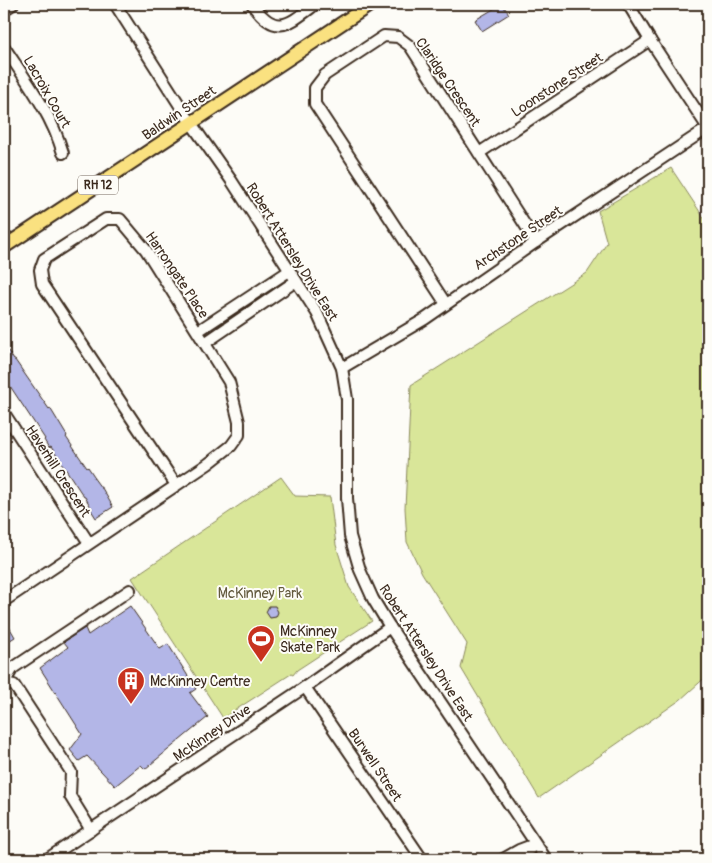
<svg xmlns="http://www.w3.org/2000/svg" width="712" height="863" font-family="Pangolin,sans-serif">
<rect width="100%" height="100%" fill="#fdfcf7"/>
<filter id="ink" filterUnits="userSpaceOnUse"><feTurbulence type="fractalNoise" baseFrequency=".02" numOctaves="2"/><feDisplacementMap in="SourceGraphic" scale="10" xChannelSelector="R" yChannelSelector="G"/><feConvolveMatrix kernelMatrix="1 2 1 2 8 2 1 2 1" color-interpolation-filters="sRGB"/></filter>
<g filter="url(#ink)">
<g fill="#d9e699" stroke="#8a885c">
<polygon points="671,168 708,224 708,675 680,700 539,798 461,668 467,644 422,573 407,542 405,508 411,385 587,273 607,243 598,211"/>
<polygon points="281,477 295,496 330,497 336,545 349,587 372,621 297,670 293,675 291,674 223,718 132,578"/>
</g>
<g fill="#b3b6e7" stroke="#3b2a1e">
<polygon points="502,4 509,14 482,31 475,20"/>
<polygon points="4,345 14,360 15,360 49,409 50,408 67,436 66,437 87,468 88,467 94,476 93,477 101,488 102,488 113,507 96,518 91,510 92,509 85,497 84,497 51,447 49,448 44,440 45,439 4,377"/>
<polygon points="130,606 160,649 168,644 196,689 190,693 208,717 145,769 141,765 115,786 87,756 79,761 70,750 82,734 40,668 68,647 64,642 85,628 88,635"/>
<polygon points="269,606 275,606 278,612 276,617 270,618 266,612"/>
<polygon points="4,618 15,637 4,644"/>
</g>
<g fill="none" stroke-linecap="round" stroke-linejoin="round">
<defs>
<g id="minor">
<polyline points="115,4 191,123 231,180 317,313 342,368 347,399 347,498 350,536 360,570 373,599 390,627 546,859"/>
<path d="M252 4C276 38 289 24 316 4"/>
<polyline points="628,4 650,40 708,128"/>
<polyline points="4,10 13,4"/>
<path d="M4 47C26 80 51 113 63 153"/>
<polyline points="479,153 650,40"/>
<polyline points="446,304 315,104 315,88 325,75 384,36 398,37 410,46 536,242"/>
<polyline points="198,331 289,271"/>
<polyline points="205,343 296,281"/>
<polyline points="342,368 425,319 536,242 708,128"/>
<polyline points="4,413 89,543"/>
<polyline points="4,601 208,464 231,446 239,435 239,422 229,382 146,250 120,219 106,219 44,259 40,270 42,284 176,485"/>
<polyline points="4,683 14,685 71,772 70,796 91,830"/>
<polyline points="4,683 13,668 130,590"/>
<polyline points="305,687 422,859"/>
<polyline points="47,859 305,687 390,627"/>
<polyline points="503,859 519,850 535,844"/>
<polyline points="520,859 535,844"/>
</g>
<polyline id="major" points="4,247 371,4"/>
</defs>
<use href="#minor" stroke="#3b2a1e" stroke-width="14"/>
<use href="#major" stroke="#3b2a1e" stroke-width="16"/>
<use href="#minor" stroke="#fdfcf7" stroke-width="10"/>
<use href="#major" stroke="#fae180" stroke-width="12"/>
</g>
</g>
<defs>
<symbol id="stadium-pin" viewBox="-11 -11 22 30"><path d="M0 17L-7.5 6A9.5 9.5 0 1 1 7.5 6Z" fill="#c8321e" stroke="#fdfcf7"/><path d="M0-5a6.5 5 0 1 0 0 10a6.5 5 0 1 0 0-10ZM-3.5-1.8h7v3.6h-7Z" fill="#fff"/></symbol>
<symbol id="building-pin" viewBox="-11 -11 22 30"><path d="M0 17L-7.5 6A9.5 9.5 0 1 1 7.5 6Z" fill="#c8321e" stroke="#fdfcf7"/><path d="M-4-6H4V6H1V3H-1V6H-4ZM-2.5-4.3h1.7v1.8h-1.7ZM.8-4.3h1.7v1.8H.8ZM-2.5-1h1.7V.8h-1.7ZM.8-1h1.7V.8H.8Z" fill="#fff"/></symbol>
</defs>
<g fill-rule="evenodd">
<use href="#stadium-pin" x="245" y="623" width="32" height="43"/>
<use href="#building-pin" x="115" y="665" width="32" height="43"/>
</g>
<g text-anchor="middle" dominant-baseline="central" stroke-width="4" stroke-linejoin="round" paint-order="stroke">
<rect fill="#fdfcf7" stroke="#75695f" stroke-width="1" x="78" y="175.5" width="40" height="19" rx="4"/>
<g font-size="12" font-weight="bold" fill="#3b2a1e">
<text x="98" y="185">RH 12</text>
</g>
<g font-size="14" fill="#3b2a1e" stroke="#fdfcf7">
<text transform="translate(448 82) rotate(56)">Claridge Crescent</text>
<text transform="translate(557 85) rotate(-33)">Loonstone Street</text>
<text transform="translate(47 92) rotate(60)">Lacroix Court</text>
<text transform="translate(179 113) rotate(-34)">Baldwin Street</text>
<text transform="translate(518 238) rotate(-34)">Archstone Street</text>
<text transform="translate(292 252) rotate(58)">Robert Attersley Drive East</text>
<text transform="translate(177 275) rotate(56)">Harrongate Place</text>
<text transform="translate(58 471) rotate(57)">Haverhill Crescent</text>
<text transform="translate(426 653) rotate(57)">Robert Attersley Drive East</text>
<text transform="translate(212 733) rotate(-34)">McKinney Drive</text>
<text transform="translate(375 765) rotate(56)">Burwell Street</text>
</g>
<g font-size="14" fill="#62593d" stroke="#fdfcf7">
<text x="260" y="593">McKinney Park</text>
</g>
<g font-size="14" fill="#3b2a1e" stroke="#fdfcf7" text-anchor="start">
<text x="280" y="631">McKinney<tspan x="280" dy="16">Skate Park</tspan></text>
<text x="150" y="681">McKinney Centre</text>
</g>
</g>
<rect width="712" height="863" fill="none" stroke="#fdfcf7" stroke-width="20"/>
<rect x="10" y="10" width="692" height="843" fill="none" stroke="#3b2a1e" stroke-width="2" filter="url(#ink)"/>
</svg>
